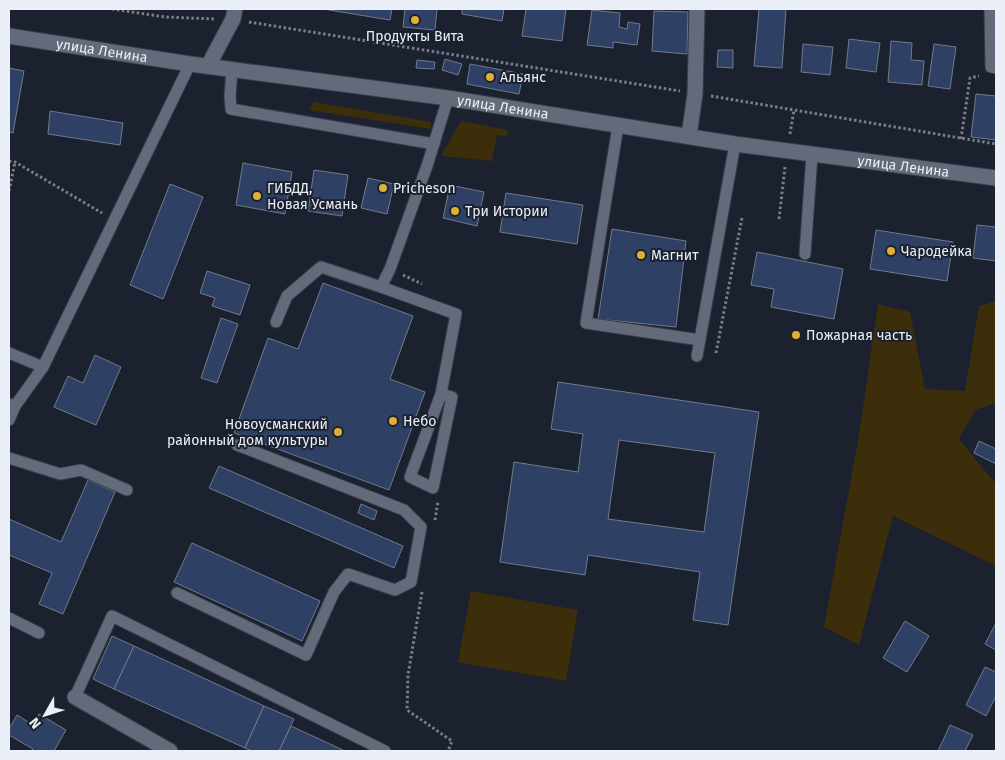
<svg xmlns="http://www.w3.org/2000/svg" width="1005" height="760" font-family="'Fira Sans',sans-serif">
<rect width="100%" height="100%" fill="#1b212e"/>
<g fill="#3c2e0b">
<polygon points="314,102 431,122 431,129 309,110"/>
<polygon points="461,121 508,130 507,136 497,135 492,161 441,156"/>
<polygon points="996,301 996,403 975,410 959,439 996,484 996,566 893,516 859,645 824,627 859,435 878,304 910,312 925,389 965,391 979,306"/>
<polygon points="471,591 578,610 566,681 458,662"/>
</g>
<g fill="#2f4065" stroke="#727a89" fill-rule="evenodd">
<polygon points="323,9 392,9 390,20"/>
<polygon points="405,9 437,9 435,30 403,27"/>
<polygon points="462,9 504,9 502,21 462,14"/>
<polygon points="526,9 566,9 562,41 522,36"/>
<polygon points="759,9 786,9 782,68 754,66"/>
<polygon points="592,10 620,13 619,27 627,29 628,22 640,24 637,45 613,42 613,48 587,45"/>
<polygon points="654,11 688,12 687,54 652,51"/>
<polygon points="849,39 880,43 876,72 846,68"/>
<polygon points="891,41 912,43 911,60 924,61 922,85 888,82"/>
<polygon points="803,44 833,47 830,75 801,72"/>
<polygon points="934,44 956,47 950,89 928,86"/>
<polygon points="718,50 733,50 733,68 717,67"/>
<polygon points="445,59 462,64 458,75 442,70"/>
<polygon points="417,60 435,62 434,69 416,68"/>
<polygon points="470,64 523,74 519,94 467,84"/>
<polygon points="9,68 24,71 13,133 9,132"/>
<polygon points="976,94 996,96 996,140 971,137"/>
<polygon points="50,111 123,123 120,145 48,134"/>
<polygon points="243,163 292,172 285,214 236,205"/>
<polygon points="314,170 348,175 342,216 308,211"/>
<polygon points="368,178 394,184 387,214 361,208"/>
<polygon points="170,184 203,197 163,299 130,285"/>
<polygon points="450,185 484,192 477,226 443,218"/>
<polygon points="506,193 583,205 577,244 500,232"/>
<polygon points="977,225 996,227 996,261 973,258"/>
<polygon points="612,229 686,241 676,327 598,319"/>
<polygon points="876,230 953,242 947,281 870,269"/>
<polygon points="757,252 843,269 834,319 771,307 774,289 751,285"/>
<polygon points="207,271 250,285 240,315 212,306 215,298 200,293"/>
<polygon points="323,283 413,316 390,379 425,392 389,490 234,433 268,338 298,349"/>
<polygon points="221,318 238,324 217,383 201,378"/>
<polygon points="95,355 121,367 96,425 54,407 68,376 83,383"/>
<path d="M558 382 759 412 728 625 693 620 700 572 588 555 585 575 500 562 514 462 578 472 583 434 551 429ZM619 440 715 453 704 532 608 519Z"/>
<polygon points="979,441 996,449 996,464 974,453"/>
<polygon points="219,466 403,546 394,568 209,488"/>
<polygon points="88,480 115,492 63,614 39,604 52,573 9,555 9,519 61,542"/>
<polygon points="361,504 377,511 374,520 358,513"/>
<polygon points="192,543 320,601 302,641 174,582"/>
<polygon points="905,621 929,636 907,672 883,658"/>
<polygon points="996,623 996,650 985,644"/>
<polygon points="112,636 134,646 114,689 93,679"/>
<polygon points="134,646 264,706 245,748 114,689"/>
<polygon points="985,667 996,672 996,696 986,716 966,705"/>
<polygon points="264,706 294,719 279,751 252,751 245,748"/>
<polygon points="39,714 66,730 54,751 31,751 33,749 9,735 9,729 17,715 33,725"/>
<polygon points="950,725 973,735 965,751 938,751"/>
<polygon points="291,726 345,751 279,751"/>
</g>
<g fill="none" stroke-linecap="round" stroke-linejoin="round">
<defs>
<g id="lane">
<polyline points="990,9 991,67 996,68"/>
<polyline points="232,69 230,96 231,109 434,144"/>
<polyline points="618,126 586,323 700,340"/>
<polyline points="805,254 812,155"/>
<polyline points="276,322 287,296 321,267 381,287"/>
<polyline points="9,353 43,367"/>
<polyline points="697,356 735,144"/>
<polyline points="441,394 452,397 433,488 410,477 441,394 456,314 381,287 390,269 427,166 448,98"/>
<polyline points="9,404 15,406 43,367 190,64"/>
<polyline points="9,420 15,406"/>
<polyline points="9,458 60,474 81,470 127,490"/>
<polyline points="177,593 306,655 334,592 348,574 395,590 411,582 421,527 404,510 237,445"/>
<polyline points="9,618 39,633"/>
<polyline points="75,697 112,616 385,751"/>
</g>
<g id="street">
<polyline points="208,66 233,19 235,9"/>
<polyline points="689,136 695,94 697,9"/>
<polyline points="75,697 170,751"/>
</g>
<g id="secondary">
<path id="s1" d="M9 36 190 64 448 98 735 144 996 178"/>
</g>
</defs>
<use href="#lane" stroke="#383d48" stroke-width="13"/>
<use href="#street" stroke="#383d48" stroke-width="17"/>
<use href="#secondary" stroke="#383d48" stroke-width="17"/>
<g stroke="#797e89" stroke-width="3" stroke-dasharray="2.5 2.5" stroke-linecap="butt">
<polyline points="112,9 165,17 216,19"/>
<polyline points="249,22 680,91"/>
<polyline points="711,96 996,144"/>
<polyline points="790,134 794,110"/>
<polyline points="961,139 970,78 979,76"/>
<polyline points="9,161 15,162 102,213"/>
<polyline points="9,191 15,162"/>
<polyline points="779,219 785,167"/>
<polyline points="403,275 422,284"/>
<polyline points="716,353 742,218"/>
<polyline points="435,520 438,501"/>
<polyline points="422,592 408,675 407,710 452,741 448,751"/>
</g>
<use href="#lane" stroke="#636b7a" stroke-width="11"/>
<use href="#street" stroke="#636b7a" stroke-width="15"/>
<use href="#secondary" stroke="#636b7a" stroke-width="15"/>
</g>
<g fill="#e0b034" stroke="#1b212e" stroke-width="2">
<circle cx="415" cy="20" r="5"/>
<circle cx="490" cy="77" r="5"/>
<circle cx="383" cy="188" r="5"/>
<circle cx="257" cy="196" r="5"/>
<circle cx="455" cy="211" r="5"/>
<circle cx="891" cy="251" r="5"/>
<circle cx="641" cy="255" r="5"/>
<circle cx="796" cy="335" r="5"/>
<circle cx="393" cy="421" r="5"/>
<circle cx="338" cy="432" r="5"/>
</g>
<g text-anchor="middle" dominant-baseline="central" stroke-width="4" stroke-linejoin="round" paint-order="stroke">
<g font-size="14" fill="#ebeff8" stroke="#1b212e" text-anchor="start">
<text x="415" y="36" text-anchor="middle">Продукты Вита</text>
<text x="500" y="77">Альянс</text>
<text x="267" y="188">ГИБДД,<tspan x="267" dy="16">Новая Усмань</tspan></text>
<text x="393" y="188">Pricheson</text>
<text x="465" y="211">Три Истории</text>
<text x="901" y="251">Чародейка</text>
<text x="651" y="255">Магнит</text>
<text x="806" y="335">Пожарная часть</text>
<text x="403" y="421">Небо</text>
<text x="328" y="424" text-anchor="end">Новоусманский<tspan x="328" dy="16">районный дом культуры</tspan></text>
</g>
<g font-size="14" fill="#ebeff8" stroke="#1b212e">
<text stroke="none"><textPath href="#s1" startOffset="94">улица Ленина</textPath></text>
<text stroke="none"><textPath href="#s1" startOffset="499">улица Ленина</textPath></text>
<text stroke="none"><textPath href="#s1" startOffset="904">улица Ленина</textPath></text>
</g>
</g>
<rect width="1005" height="760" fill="none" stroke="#ebeff8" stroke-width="20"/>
<g transform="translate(45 715) rotate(231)" stroke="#1b212e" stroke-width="4" paint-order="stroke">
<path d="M0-4L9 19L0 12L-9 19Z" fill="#ebeff8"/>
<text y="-8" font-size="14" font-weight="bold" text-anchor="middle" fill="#ebeff8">N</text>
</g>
</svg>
